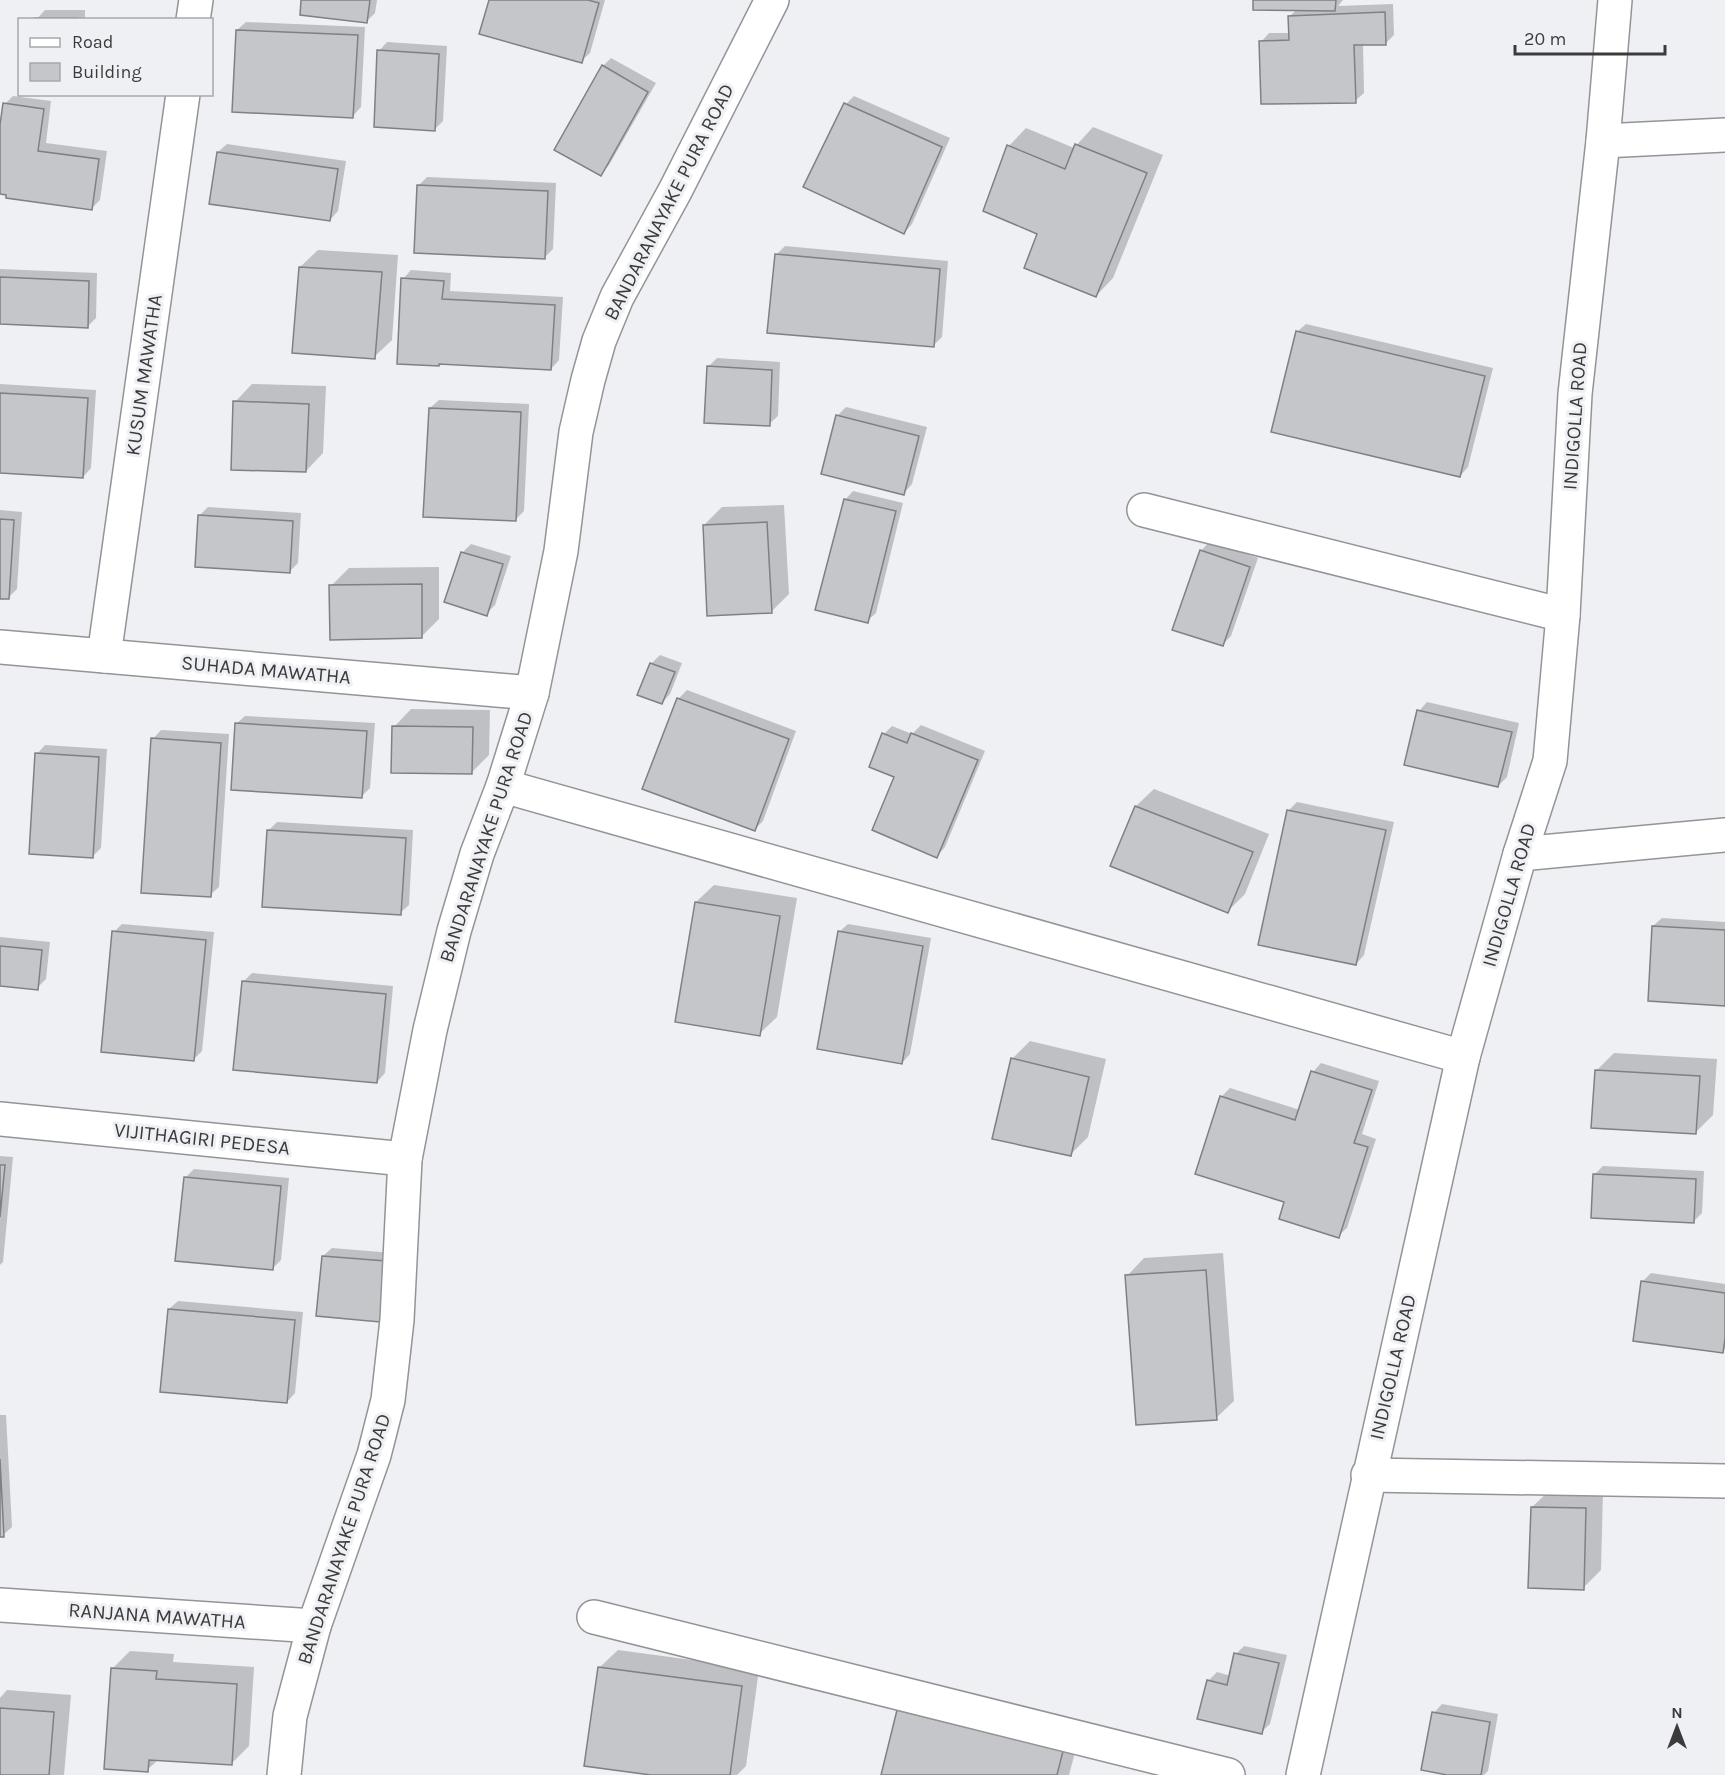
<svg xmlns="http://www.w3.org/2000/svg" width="1725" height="1775" font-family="Karla,sans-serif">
<rect width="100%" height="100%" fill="#eff0f4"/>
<g fill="#0003">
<polygon points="303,0 377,0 375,13 367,21"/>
<polygon points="491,0 605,0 590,53 581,61"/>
<polygon points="1254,0 1343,0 1338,6 1393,4 1394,35 1385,44 1363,44 1364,93 1355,101 1261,42 1269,33 1290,33 1290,16 1297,9"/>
<polygon points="45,10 85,10 85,20 36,20"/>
<polygon points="246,22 365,27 361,107 353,116 237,30"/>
<polygon points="387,42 447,46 443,121 435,129 379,51"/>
<polygon points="611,58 656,83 609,165 601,174 603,66"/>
<polygon points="13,96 51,101 46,143 107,151 100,200 91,209 0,193 0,135 5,104"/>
<polygon points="854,96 950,138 912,224 904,233 846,104"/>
<polygon points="1093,127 1163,155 1113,278 1096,296 1039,234 985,210 1009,146 1026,128 1074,148"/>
<polygon points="227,144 346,161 338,211 330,220 218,152"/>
<polygon points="427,177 556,183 553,249 544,258 419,185"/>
<polygon points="785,246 948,261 942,337 933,346 776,255"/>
<polygon points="318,250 398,255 392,340 374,357 300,267"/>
<polygon points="0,269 97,273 96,318 87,327 0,323"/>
<polygon points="411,270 451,273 450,291 563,297 559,360 551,369 403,279"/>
<polygon points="1306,324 1493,368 1468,467 1460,476 1297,332"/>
<polygon points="717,358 780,362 778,416 769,424 708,367"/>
<polygon points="0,384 96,390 91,468 83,477 0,471"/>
<polygon points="252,384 326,386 323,453 306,471 235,402"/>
<polygon points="439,400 529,404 524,511 515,520 430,408"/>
<polygon points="846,407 927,427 912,484 904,493 837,416"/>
<polygon points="853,491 903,503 876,613 867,621 845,500"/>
<polygon points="784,505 789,594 771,612 704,525 722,507"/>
<polygon points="208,507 301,513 298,563 289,572 199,516"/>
<polygon points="0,510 22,512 17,589 8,598 0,597"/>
<polygon points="1209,542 1258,558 1231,636 1222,645 1201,551"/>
<polygon points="471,544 511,556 495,605 486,614 462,553"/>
<polygon points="439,567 439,619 421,637 331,586 349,568"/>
<polygon points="660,655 682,663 670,694 662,703 651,664"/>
<polygon points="687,690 796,731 763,821 755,829 678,699"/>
<polygon points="1427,702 1519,723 1507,777 1498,786 1419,711"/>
<polygon points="411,709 490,710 489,755 471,773 394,727"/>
<polygon points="245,716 375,723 370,788 362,796 236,724"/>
<polygon points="921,725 985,751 945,847 937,856 896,776 884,734 892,726 912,734"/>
<polygon points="161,730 229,734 219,887 210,895 153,739"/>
<polygon points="45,745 107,749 101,848 93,856 37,754"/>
<polygon points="1154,789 1269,834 1245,894 1227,912 1112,865 1136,806"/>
<polygon points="1297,802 1394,822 1364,955 1356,964 1289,810"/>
<polygon points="277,822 413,830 409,905 400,913 269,830"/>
<polygon points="714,885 797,898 777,1017 759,1034 696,902"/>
<polygon points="1662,918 1725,922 1725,1005 1653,926"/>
<polygon points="122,924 214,932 202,1051 194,1059 114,932"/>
<polygon points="848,924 931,938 910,1054 902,1063 839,932"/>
<polygon points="0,937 50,942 46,979 37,988 0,985"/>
<polygon points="252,973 393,986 385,1073 377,1082 243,982"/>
<polygon points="1030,1041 1106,1059 1088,1137 1071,1154 1012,1059"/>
<polygon points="1614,1053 1717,1059 1713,1115 1696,1132 1596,1071"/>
<polygon points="1321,1063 1379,1081 1362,1134 1376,1139 1347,1228 1338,1236 1286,1201 1197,1173 1222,1096 1230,1088 1300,1110 1313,1072"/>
<polygon points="0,1156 13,1157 3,1262 0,1265"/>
<polygon points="1603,1166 1704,1171 1702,1213 1693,1222 1594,1175"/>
<polygon points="194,1169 289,1178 281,1260 273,1268 185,1178"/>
<polygon points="332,1248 393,1253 388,1312 379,1320 323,1256"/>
<polygon points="1223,1253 1234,1401 1216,1418 1127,1276 1144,1258"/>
<polygon points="1651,1273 1725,1284 1725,1349 1722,1352 1642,1282"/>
<polygon points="178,1301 303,1312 295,1393 287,1402 169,1309"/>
<polygon points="0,1415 6,1415 12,1527 3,1535 0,1535"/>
<polygon points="1550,1490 1603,1491 1601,1570 1583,1588 1532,1507"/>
<polygon points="1244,1646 1287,1655 1270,1724 1261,1732 1208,1681 1217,1672 1231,1676 1236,1654"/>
<polygon points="618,1650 759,1669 746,1766 737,1775 663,1775 600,1667"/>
<polygon points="130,1651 174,1654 173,1662 254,1667 249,1746 231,1764 159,1759 147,1770 112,1669"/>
<polygon points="7,1690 71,1695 64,1775 0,1775 0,1698"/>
<polygon points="916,1693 1080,1734 1069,1775 882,1775 899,1711"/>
<polygon points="1442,1704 1498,1714 1488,1771 1484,1775 1455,1775 1434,1713"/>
</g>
<g fill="#c5c6c9" stroke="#7f8083" stroke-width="1.5">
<polygon points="301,0 370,0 367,23 300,15"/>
<polygon points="489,0 588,0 599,3 582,63 479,34"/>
<polygon points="1253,0 1336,0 1335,11 1253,10"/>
<polygon points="1385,12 1386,45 1354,45 1356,103 1261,104 1259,41 1289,40 1288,16"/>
<rect x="35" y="18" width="42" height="2"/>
<polygon points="236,30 358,35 353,118 232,112"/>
<polygon points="377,50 439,54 435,131 374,127"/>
<polygon points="602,65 648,92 601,176 554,150"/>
<polygon points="3,103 44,109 38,151 99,159 92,210 6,198 6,195 0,194 0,125"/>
<polygon points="844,103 942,147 904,234 803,187"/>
<polygon points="1075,144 1147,173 1096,297 1024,268 1037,234 983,211 1007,145 1065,169"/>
<polygon points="217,152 338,169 330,221 209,204"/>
<polygon points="417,185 548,191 545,259 414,253"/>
<polygon points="775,254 940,269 934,347 767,333"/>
<polygon points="299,267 382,272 375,359 292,353"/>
<polygon points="0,277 89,281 88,328 0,324"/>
<polygon points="401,278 444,281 442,299 555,305 551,370 439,364 439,366 397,364"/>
<polygon points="1296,331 1485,376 1460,477 1271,432"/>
<polygon points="707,366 772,370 770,426 704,423"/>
<polygon points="0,393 88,398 83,478 0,473"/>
<polygon points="233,401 309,404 306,472 231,470"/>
<polygon points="429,408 521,412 516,521 423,517"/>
<polygon points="836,415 919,436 904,495 821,474"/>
<polygon points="844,499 896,511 868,623 815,610"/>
<polygon points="198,515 293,521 290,573 195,567"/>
<polygon points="0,519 14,520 9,599 0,599"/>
<polygon points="767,522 772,613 707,616 703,525"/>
<polygon points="1200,550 1250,567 1223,646 1172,630"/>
<polygon points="461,552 503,564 487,616 444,602"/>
<polygon points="422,584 422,638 330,640 329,585"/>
<polygon points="650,663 675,672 662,704 637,695"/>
<polygon points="677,698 789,739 755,831 642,789"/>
<polygon points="1417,710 1512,732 1498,787 1404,765"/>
<polygon points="235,723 367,731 362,798 231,790"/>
<polygon points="392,726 473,727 472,774 391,773"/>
<polygon points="882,733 907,743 911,733 978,760 937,858 872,830 894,777 869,767"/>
<polygon points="151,738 221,743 211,897 141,893"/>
<polygon points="35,753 99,757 93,858 29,854"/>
<polygon points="1135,806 1253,852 1228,913 1110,866"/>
<polygon points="1287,810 1386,830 1356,965 1258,945"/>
<polygon points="267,830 406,838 401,915 262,907"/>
<polygon points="695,902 780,916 760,1036 675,1022"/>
<polygon points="1652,926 1725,930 1725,1006 1648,1001"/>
<polygon points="112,931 206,940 194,1061 101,1052"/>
<polygon points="838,931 923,946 902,1064 817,1049"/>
<polygon points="0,946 42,950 38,990 0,986"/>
<polygon points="242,981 386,994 377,1083 233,1070"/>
<polygon points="1011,1058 1089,1077 1071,1156 992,1139"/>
<polygon points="1595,1070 1700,1076 1696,1134 1591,1128"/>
<polygon points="1311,1071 1372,1090 1354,1143 1368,1147 1339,1238 1279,1219 1284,1202 1195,1174 1220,1096 1295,1120"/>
<polygon points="0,1165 5,1165 0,1217"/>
<polygon points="1593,1174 1696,1179 1694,1223 1591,1218"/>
<polygon points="184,1177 281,1186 273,1270 175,1261"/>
<polygon points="322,1256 386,1261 380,1322 316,1316"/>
<polygon points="1206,1270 1217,1420 1136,1425 1125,1275"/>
<polygon points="1641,1281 1725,1293 1725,1338 1723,1353 1633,1341"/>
<polygon points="168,1309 295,1320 287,1403 160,1392"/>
<polygon points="0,1459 4,1537 0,1537"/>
<polygon points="1531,1507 1586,1508 1584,1590 1528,1588"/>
<polygon points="1234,1653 1279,1663 1262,1734 1197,1719 1207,1680 1227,1685"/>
<polygon points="598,1667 742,1686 730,1775 651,1775 584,1766"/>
<polygon points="111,1668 157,1671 156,1679 237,1684 232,1765 149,1760 148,1772 104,1769"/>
<polygon points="0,1708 54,1712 49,1775 0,1775"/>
<polygon points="897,1710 1063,1751 1057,1775 881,1775"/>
<polygon points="1432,1712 1490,1722 1481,1775 1447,1775 1421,1770"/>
</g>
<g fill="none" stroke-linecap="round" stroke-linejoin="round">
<defs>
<g id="minor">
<polyline points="193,20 196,0"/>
<polyline points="1603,141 1725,135"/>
<polyline points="1144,510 1563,615"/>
<polyline points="0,647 532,693"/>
<polyline points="104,656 183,94"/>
<polyline points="503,786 1463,1057"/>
<polyline points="1520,854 1725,835"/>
<polyline points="0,1119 405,1159"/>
<polyline points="1368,1475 1725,1481"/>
<polyline points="0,1605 314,1626"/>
<polyline points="594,1617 1228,1775"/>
<polyline points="284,1775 290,1716 314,1626 374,1455 388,1400 397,1320 405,1159 430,1030 454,931 477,854 503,786 532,693 561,551 576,432 588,380 599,341 617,297 675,191 772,0"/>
<polyline points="1303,1775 1463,1057 1520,854 1550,761 1563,615 1575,394 1603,141 1615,0"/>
</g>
</defs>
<use href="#minor" stroke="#949498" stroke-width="36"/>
<use href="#minor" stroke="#fff" stroke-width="33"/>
</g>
<g text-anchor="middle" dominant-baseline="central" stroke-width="6" stroke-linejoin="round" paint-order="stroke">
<g font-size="20" fill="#3b3b3c" stroke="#eff0f4">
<text transform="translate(669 202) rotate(-63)">BANDARANAYAKE PURA ROAD</text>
<text transform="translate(144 375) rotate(-82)">KUSUM MAWATHA</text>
<text transform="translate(1575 416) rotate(-86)">INDIGOLLA ROAD</text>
<text transform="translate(266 670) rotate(5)">SUHADA MAWATHA</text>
<text transform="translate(486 837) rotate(-72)">BANDARANAYAKE PURA ROAD</text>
<text transform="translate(1509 895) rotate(-74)">INDIGOLLA ROAD</text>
<text transform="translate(202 1139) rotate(6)">VIJITHAGIRI PEDESA</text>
<text transform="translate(1393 1367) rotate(-77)">INDIGOLLA ROAD</text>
<text transform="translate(344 1539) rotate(-72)">BANDARANAYAKE PURA ROAD</text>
<text transform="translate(157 1616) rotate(4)">RANJANA MAWATHA</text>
</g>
</g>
<rect x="18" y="18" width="195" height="78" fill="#eff0f4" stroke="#a7a8aa" stroke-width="1.5"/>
<rect x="30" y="38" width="30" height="9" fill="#ffffff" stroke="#a7a8aa" stroke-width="1.5"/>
<text x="72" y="48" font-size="18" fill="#3b3b3c">Road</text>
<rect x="30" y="63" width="30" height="18" fill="#c5c6c9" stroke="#a7a8aa" stroke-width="1.5"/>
<text x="72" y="78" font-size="18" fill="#3b3b3c">Building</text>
<g transform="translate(1677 1727)" stroke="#eff0f4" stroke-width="4.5" paint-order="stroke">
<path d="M0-4.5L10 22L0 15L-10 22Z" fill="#3b3b3c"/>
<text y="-9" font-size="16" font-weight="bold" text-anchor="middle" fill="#3b3b3c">N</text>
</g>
<path d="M1515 45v9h150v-9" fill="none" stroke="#3b3b3c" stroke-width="3"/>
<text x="1524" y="45" font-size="18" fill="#3b3b3c" stroke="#eff0f4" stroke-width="4.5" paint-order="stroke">20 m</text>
</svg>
